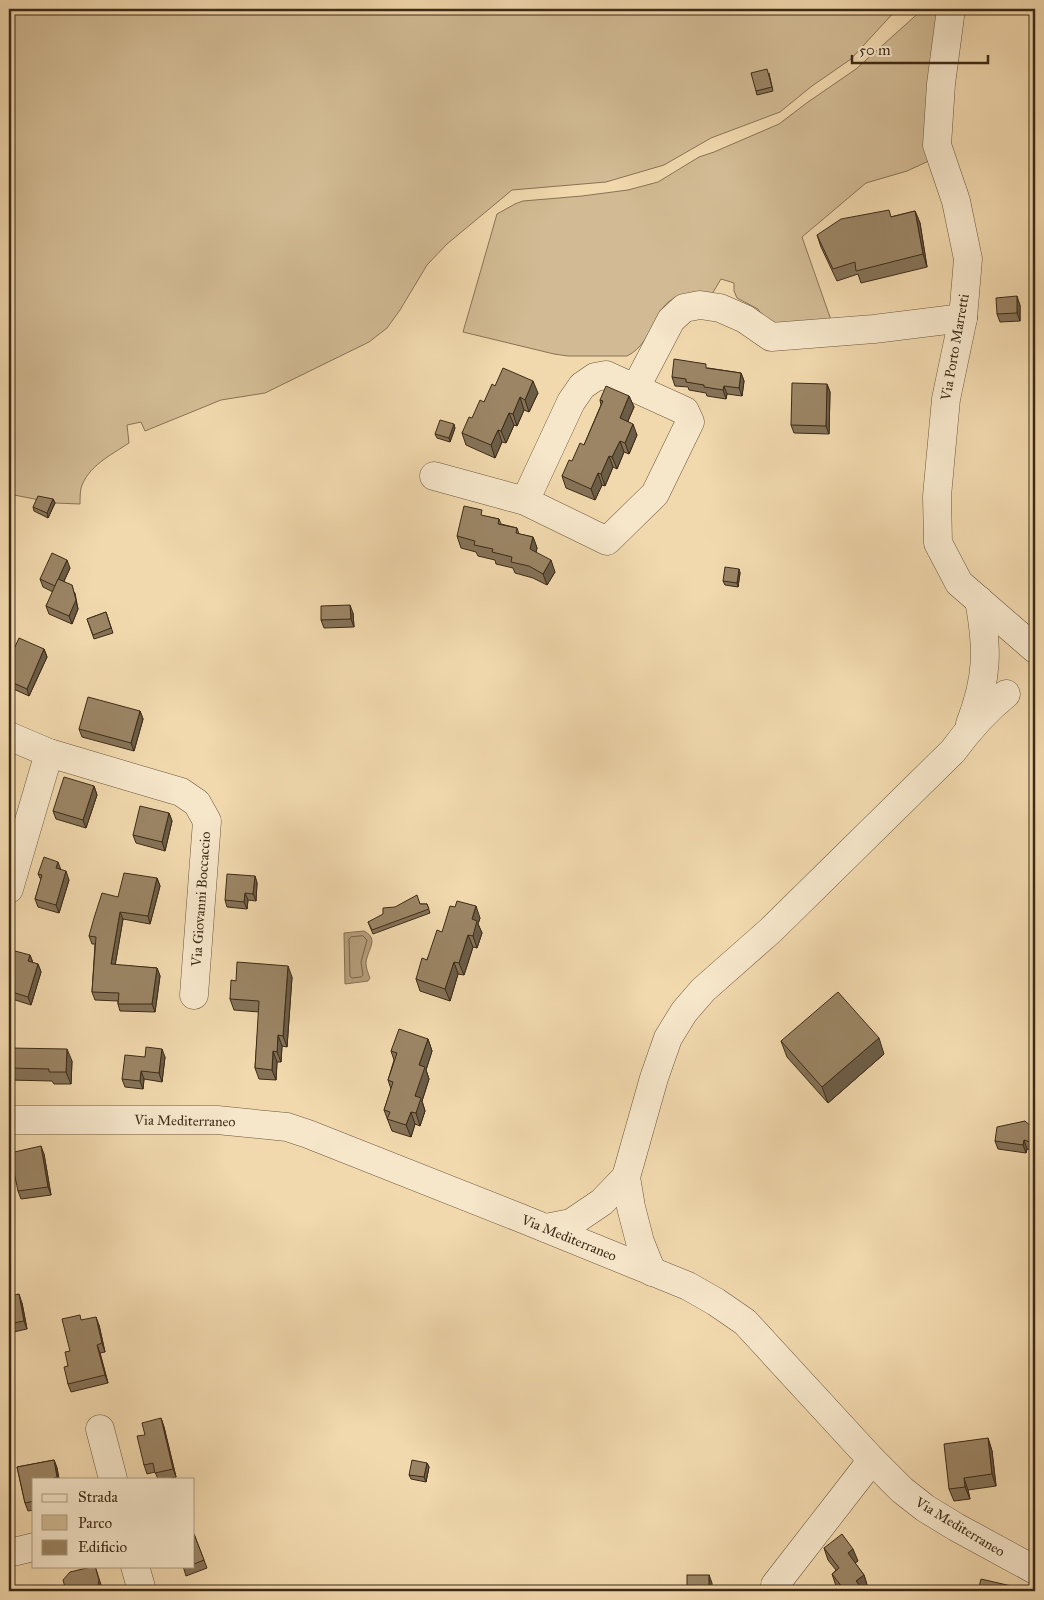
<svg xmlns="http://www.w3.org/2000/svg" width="1044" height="1600" font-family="'IM FELL Great Primer',serif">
<rect width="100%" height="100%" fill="#f1d8ad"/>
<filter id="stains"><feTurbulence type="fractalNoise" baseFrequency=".004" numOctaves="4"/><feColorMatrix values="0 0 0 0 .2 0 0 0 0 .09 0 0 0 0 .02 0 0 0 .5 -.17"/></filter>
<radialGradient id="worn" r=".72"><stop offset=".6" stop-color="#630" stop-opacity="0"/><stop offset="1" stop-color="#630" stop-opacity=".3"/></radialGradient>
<g fill="#d2bb94" stroke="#887356">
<path d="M9 9H897L851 59 812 86 780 112 711 138 664 165 606 182 512 190 447 244 427 265 400 310 387 328 369 342 265 393 221 400 145 431 141 422 127 425 129 443C111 455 88 466 81 488 80 493 80 499 80 504L55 503 9 494Z"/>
<path d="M923 9H946L933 159 907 171 866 183 802 237 831 320 773 328 764 320 758 309 737 298 734 291V283L721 279 712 294C703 294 693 293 684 295 651 301 657 341 627 356H568L554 354 463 332 497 214 515 204 523 201 582 196 628 190 658 182 699 157 714 152 779 124 808 102 856 69Z"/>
</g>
<path fill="#b49d7a" stroke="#846f52" d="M364 931C380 939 367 950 366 963 366 968 368 973 370 978L368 981 345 984 344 933Z"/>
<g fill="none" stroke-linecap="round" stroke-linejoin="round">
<polygon stroke="#786448" stroke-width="1" points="363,936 367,940 361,962 363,975 361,977 352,978 350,976 349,939 351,937"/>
<defs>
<g id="minor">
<polyline points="951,9 941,84 937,145 956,201 968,259 963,318 946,399 937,496 938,543 959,583 1035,649"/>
<polyline points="636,387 671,320 684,308 700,305 720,308 745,319 771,337 874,329 963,318"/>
<polyline points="434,476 525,501 607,541 655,494 690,422 685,411 606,375 595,377 582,386 571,402 525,501"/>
<path d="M970 724C988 678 988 649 979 600"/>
<polyline points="9,736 49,753"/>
<polyline points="9,889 49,753 181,792 197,803 207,821 194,995"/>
<polyline points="9,1120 217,1120 287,1127 308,1134 518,1217 688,1286 716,1302 745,1322 872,1460 902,1490 925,1508 956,1527 1035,1570"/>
<polyline points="546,1228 571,1223 602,1202 626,1177"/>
<path d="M652 1272 640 1242 631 1207 626 1177 654 1078 668 1038 684 1012 703 990 771 930 953 751C969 729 985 711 1006 694"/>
<polyline points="100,1429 113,1479"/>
<polyline points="9,1553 34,1547"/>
<polyline points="135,1566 142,1591"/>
<polyline points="775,1585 872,1460"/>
</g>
</defs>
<use href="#minor" stroke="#6a563c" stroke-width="29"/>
<use href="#minor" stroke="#f6e6ca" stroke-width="28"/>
</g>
<g fill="#857257" stroke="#3d2b17">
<polygon points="769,73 773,91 757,95 756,91"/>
<polygon points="915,211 920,223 927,267 861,283 858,274 837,281 821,247 817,235"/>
<polygon points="1020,305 1020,321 1000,322 997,314"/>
<polygon points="708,368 741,373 744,381 742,396 727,394 726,399 707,396 706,393 689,390 688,387 675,386 672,377"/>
<polygon points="827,384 830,392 829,434 794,433 791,425"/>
<polygon points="495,386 538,393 529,412 524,410 517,426 514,425 506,443 502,442 495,458 466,445 462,433"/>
<polygon points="629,396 634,407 628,421 637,435 629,454 624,452 617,469 613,467 605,486 602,485 595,500 566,488 562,476 584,445 601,405 600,400"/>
<polygon points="455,428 450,442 437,438 435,434"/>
<polygon points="53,499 55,503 48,518 34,511 33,507"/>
<polygon points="484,516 499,519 501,524 517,528 519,534 533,537 537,548 536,552 555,572 547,585 533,578 515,573 513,568 496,564 495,560 478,556 476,552 461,548 457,536"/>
<polygon points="70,568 64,581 75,593 78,609 72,624 49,614 46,606 53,592 43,587 40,579"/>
<polygon points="739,569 740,573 738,587 725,585 723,581"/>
<polygon points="106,612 113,633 94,639 87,619"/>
<polygon points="353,613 354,627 324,628 321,620"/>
<polygon points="44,649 47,657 29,696 9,687 9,660"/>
<polygon points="140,711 143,719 134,751 82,737 79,729"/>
<polygon points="94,786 97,795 86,828 56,819 53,811"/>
<polygon points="169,813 172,821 165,851 136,843 133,835"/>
<polygon points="61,870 69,880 59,913 38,907 35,899 41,880 38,874"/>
<polygon points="255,876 257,883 256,901 248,900 247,909 227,907 225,900"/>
<polygon points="157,878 160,886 150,924 123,919 115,965 157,968 160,976 155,1012 120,1011 118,1004 118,1001 95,1000 92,992 95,944 92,944 89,936 118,897"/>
<polygon points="420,904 427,904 430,913 373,934 368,922"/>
<polygon points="480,918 478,924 482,933 477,948 473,947 464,975 458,974 450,1001 420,991 416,979 442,932"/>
<polygon points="30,955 33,963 38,964 41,972 31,1005 9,998 9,981 12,971 10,966"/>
<polygon points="292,977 287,1047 282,1046 281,1062 277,1062 276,1080 259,1079 255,1068 259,1012 234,1010 230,999 236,981"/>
<polygon points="428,1039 432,1051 426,1070 429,1079 422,1101 425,1111 420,1126 415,1124 411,1137 392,1131 384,1110 391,1089 388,1080 394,1060 391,1051"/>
<polygon points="781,1041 884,1054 828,1103 787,1057"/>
<polygon points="9,1048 72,1061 71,1084 54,1084 52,1081 9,1080"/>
<polygon points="145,1057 165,1057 162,1082 144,1079 143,1089 125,1087 122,1079"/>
<polygon points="1025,1121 1033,1150 1027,1149 1026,1153 998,1149 995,1141"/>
<polygon points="44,1154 51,1195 21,1199 18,1191"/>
<polygon points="9,1253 12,1265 9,1265"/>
<polygon points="9,1296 22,1303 27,1329 9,1333"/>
<polygon points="82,1320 99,1325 105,1352 100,1353 108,1383 71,1392 68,1384 68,1366 70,1351"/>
<polygon points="161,1418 164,1427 176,1477 168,1479 158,1479 155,1472 147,1474 144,1465 145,1435"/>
<polygon points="988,1438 992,1451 996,1486 968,1490 970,1499 954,1501 949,1489"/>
<polygon points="54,1460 57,1468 59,1479 34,1479 34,1510 28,1511 25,1503 17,1467"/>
<polygon points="427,1463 429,1467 426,1482 411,1479 409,1475"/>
<polygon points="194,1534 207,1568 186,1576 183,1566 194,1566"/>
<polygon points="824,1548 858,1561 855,1563 864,1575 868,1588 864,1591 840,1591 836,1586 832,1574 836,1570 828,1560"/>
</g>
<g fill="#6c5d47" stroke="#3d2b17">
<polygon points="915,211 920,223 927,267 923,254"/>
<polygon points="1017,296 1020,305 1020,321 1017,313"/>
<polygon points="741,373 744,381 742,396 739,388"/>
<polygon points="533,381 538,393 529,412 525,400"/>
<polygon points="827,384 830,392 829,434 826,426"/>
<polygon points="724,386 727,394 726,399 723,390"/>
<polygon points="629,396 634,407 624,430 620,418"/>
<polygon points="520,397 524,410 517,426 513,414"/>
<polygon points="509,413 514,425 506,443 501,431"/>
<polygon points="454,424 455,428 450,442 449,438"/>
<polygon points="633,424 637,435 629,454 625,443"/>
<polygon points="498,430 502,442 495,458 491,445"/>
<polygon points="620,441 624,452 617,469 612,457"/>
<polygon points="609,456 613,467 605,486 601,474"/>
<polygon points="598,473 602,485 595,500 591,489"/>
<polygon points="53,499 55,503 48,518 47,513"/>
<polygon points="533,537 537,548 534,561 530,549"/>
<polygon points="67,560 70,568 58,594 55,586"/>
<polygon points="551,560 555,572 547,585 543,574"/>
<polygon points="739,569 740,573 738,587 737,583"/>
<polygon points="72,585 78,609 72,624 69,616"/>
<polygon points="350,605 353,613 354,627 351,619"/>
<polygon points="44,649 47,657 29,696 27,689"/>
<polygon points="140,711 143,719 134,751 131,743"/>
<polygon points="94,786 97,795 86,828 83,820"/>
<polygon points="169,813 172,821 165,851 162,842"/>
<polygon points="58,862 61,870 56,868"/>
<polygon points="66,871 69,880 59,913 56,905"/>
<polygon points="255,876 257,883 256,901 253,894"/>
<polygon points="157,878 160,886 150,924 148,916"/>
<polygon points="245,893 248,900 247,909 244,902"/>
<polygon points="476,906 480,918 478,924 482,933 477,948 473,936 472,919"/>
<polygon points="120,912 123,919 114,972 111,964"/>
<polygon points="468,935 473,947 464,975 459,963"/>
<polygon points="30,955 33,963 28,961"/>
<polygon points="454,962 458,974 450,1001 445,989"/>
<polygon points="38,964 41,972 31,1005 28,997"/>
<polygon points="288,966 292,977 287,1047 283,1036"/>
<polygon points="157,968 160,976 155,1012 152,1004"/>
<polygon points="278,1035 282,1046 281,1062 277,1052"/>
<polygon points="879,1038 884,1054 828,1103 822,1087"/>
<polygon points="428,1039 432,1051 426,1070 429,1079 422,1101 425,1111 420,1126 416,1113 415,1096 419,1065"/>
<polygon points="67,1049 72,1061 71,1084 66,1072"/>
<polygon points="162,1049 165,1057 162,1082 159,1073"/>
<polygon points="273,1051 277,1062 276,1080 272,1070"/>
<polygon points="141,1071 144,1079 143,1089 140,1081"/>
<polygon points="411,1112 415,1124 411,1137 406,1125"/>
<polygon points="1035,1133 1035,1146 1033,1150 1030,1142"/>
<polygon points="1024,1140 1027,1149 1026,1153 1023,1145"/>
<polygon points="41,1146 44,1154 51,1195 48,1187"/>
<polygon points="19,1294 22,1303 27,1329 24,1321"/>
<polygon points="96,1317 99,1325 105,1352 102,1343"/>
<polygon points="97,1345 100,1353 108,1383 105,1375"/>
<polygon points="161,1418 164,1427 176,1477 173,1469"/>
<polygon points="988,1438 992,1451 996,1486 992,1474"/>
<polygon points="54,1460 57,1468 59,1479 58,1479"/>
<polygon points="427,1463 429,1467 426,1482 424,1477"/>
<polygon points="964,1478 968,1490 970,1499 965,1487"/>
<polygon points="853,1549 858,1561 852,1565 848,1553"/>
<polygon points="95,1566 102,1588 102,1591 97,1591"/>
<polygon points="709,1575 712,1583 712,1591 709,1591"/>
<polygon points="864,1575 868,1588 863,1591 856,1581"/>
</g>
<g fill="#9b8565" stroke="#3d2b17">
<polygon points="767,69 772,87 756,91 751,73"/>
<polygon points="889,210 891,217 915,211 923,254 856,271 855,262 833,269 817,235 841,219"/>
<polygon points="1017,296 1017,313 997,314 996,298"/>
<polygon points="674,359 706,364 706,368 741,373 739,388 724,386 723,390 704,387 704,385 686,382 686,379 672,377"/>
<polygon points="503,368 533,381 525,400 520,397 513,414 509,413 501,431 498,430 491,445 462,433 469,417 472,418 480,400 484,402 492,384 495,386"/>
<polygon points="792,383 827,384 826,426 791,425"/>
<polygon points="606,386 629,396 620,418 633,424 625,443 620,441 612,457 609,456 601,474 598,473 591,489 562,476 569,460 572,461 580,443 584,445 603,401 600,400"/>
<polygon points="440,420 454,424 449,438 435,434"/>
<polygon points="38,496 53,499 47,513 33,507"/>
<polygon points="464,506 482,510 481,515 499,519 498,524 517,528 516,533 533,537 530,549 551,560 543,574 529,566 511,562 512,557 492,552 493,549 474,545 475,541 457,536"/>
<polygon points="52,553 67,560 55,586 40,579"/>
<polygon points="725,567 739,569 737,583 723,581"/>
<polygon points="58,579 72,585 76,600 69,616 46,606"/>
<polygon points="350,605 351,619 321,620 321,606"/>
<polygon points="106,612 111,628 93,635 87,619"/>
<polygon points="19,638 44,649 27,689 9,681 9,660"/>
<polygon points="88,697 140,711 131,743 79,729"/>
<polygon points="64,777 94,786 83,820 53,811"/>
<polygon points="140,806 169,813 162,842 133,835"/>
<polygon points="44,857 58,862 56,868 66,871 56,905 35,899 42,875 38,874"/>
<polygon points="124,873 157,878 148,916 120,912 111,964 157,968 152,1004 118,1004 119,993 92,992 96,937 89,936 94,918 102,893 118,897"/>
<polygon points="227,874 255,876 253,894 245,893 244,902 225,900"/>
<polygon points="417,895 420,904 427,904 429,909 372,930 368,922 383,914 383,908 395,907"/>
<polygon points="457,901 476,906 472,919 477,921 473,936 468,935 459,963 454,962 445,989 416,979 422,958 427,960 437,930 442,932 450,906 455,907"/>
<polygon points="15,951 30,955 28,961 38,964 28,997 9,991 9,981 13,967 10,966"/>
<polygon points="237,962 288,966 283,1036 278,1035 277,1052 273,1051 272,1070 255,1068 259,1001 230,999 231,980 236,981"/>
<polygon points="838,992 879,1038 822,1087 781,1041"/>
<polygon points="399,1029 428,1039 419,1065 425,1067 415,1096 421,1098 416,1113 411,1112 406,1125 387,1119 390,1112 384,1110 393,1082 388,1080 397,1053 391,1051"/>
<polygon points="146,1047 162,1049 159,1073 141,1071 140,1081 122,1079 125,1055 145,1057"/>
<polygon points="9,1048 67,1049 66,1072 49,1072 49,1069 9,1068"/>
<polygon points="1025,1121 1035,1130 1035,1133 1030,1142 1024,1140 1023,1145 995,1141 997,1127"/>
<polygon points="41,1146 48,1187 18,1191 10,1153"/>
<polygon points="19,1294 24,1321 9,1324 9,1296"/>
<polygon points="80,1315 81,1320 96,1317 102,1343 97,1345 105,1375 68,1384 64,1367 68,1366 65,1352 70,1351 62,1319"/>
<polygon points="161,1418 173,1469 155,1473 153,1463 144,1465 137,1436 145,1435 142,1423"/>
<polygon points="988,1438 992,1474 964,1478 965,1487 949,1489 944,1444"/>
<polygon points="54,1460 57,1477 51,1479 34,1479 34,1501 25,1503 17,1467"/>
<polygon points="412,1460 427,1463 424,1477 409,1475"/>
<polygon points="194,1534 204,1560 194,1564"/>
<polygon points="842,1534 853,1549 848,1553 864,1575 856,1581 864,1591 845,1591 832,1574 839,1568 824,1548"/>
<polygon points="95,1566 99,1580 97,1591 66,1591 63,1580 70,1572"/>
<rect x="687" y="1575" width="22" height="16"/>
<polygon points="981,1579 1020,1588 1020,1591 978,1591"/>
</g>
<g text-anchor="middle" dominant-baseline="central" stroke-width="4" stroke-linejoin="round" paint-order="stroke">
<g font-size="14" fill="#3d2b17" stroke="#f6e6ca">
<text transform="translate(955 347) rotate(-80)">Via Porto Marretti</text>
<text transform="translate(201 899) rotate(-86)">Via Giovanni Boccaccio</text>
<text transform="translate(185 1121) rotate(1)">Via Mediterraneo</text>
<text transform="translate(569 1238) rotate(22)">Via Mediterraneo</text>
<text transform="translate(960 1527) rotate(31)">Via Mediterraneo</text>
</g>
</g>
<rect width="1044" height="1600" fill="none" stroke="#f1d8ad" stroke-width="30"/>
<rect x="10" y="10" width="1024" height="1580" fill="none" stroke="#3d2b17" stroke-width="2.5"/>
<rect x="15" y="15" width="1014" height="1570" fill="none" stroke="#3d2b17"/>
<rect x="32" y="1478" width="162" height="90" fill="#f6e6ca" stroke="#ac9b82"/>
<rect x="42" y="1494" width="25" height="8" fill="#f6e6ca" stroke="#ac9b82"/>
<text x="78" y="1502" font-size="15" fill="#3d2b17">Strada</text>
<rect x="42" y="1515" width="25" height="15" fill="#d2bb94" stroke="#ac9b82"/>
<text x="78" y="1528" font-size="15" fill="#3d2b17">Parco</text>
<rect x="42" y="1540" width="25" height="15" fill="#9b8565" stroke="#ac9b82"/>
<text x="78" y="1552" font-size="15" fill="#3d2b17">Edificio</text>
<path d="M852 55v8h136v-8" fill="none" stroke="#3d2b17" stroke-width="2.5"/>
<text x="859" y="55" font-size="15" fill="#3d2b17" stroke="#f6e6ca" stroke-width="4" paint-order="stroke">50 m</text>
<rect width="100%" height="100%" filter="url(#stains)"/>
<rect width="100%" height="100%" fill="url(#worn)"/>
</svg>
